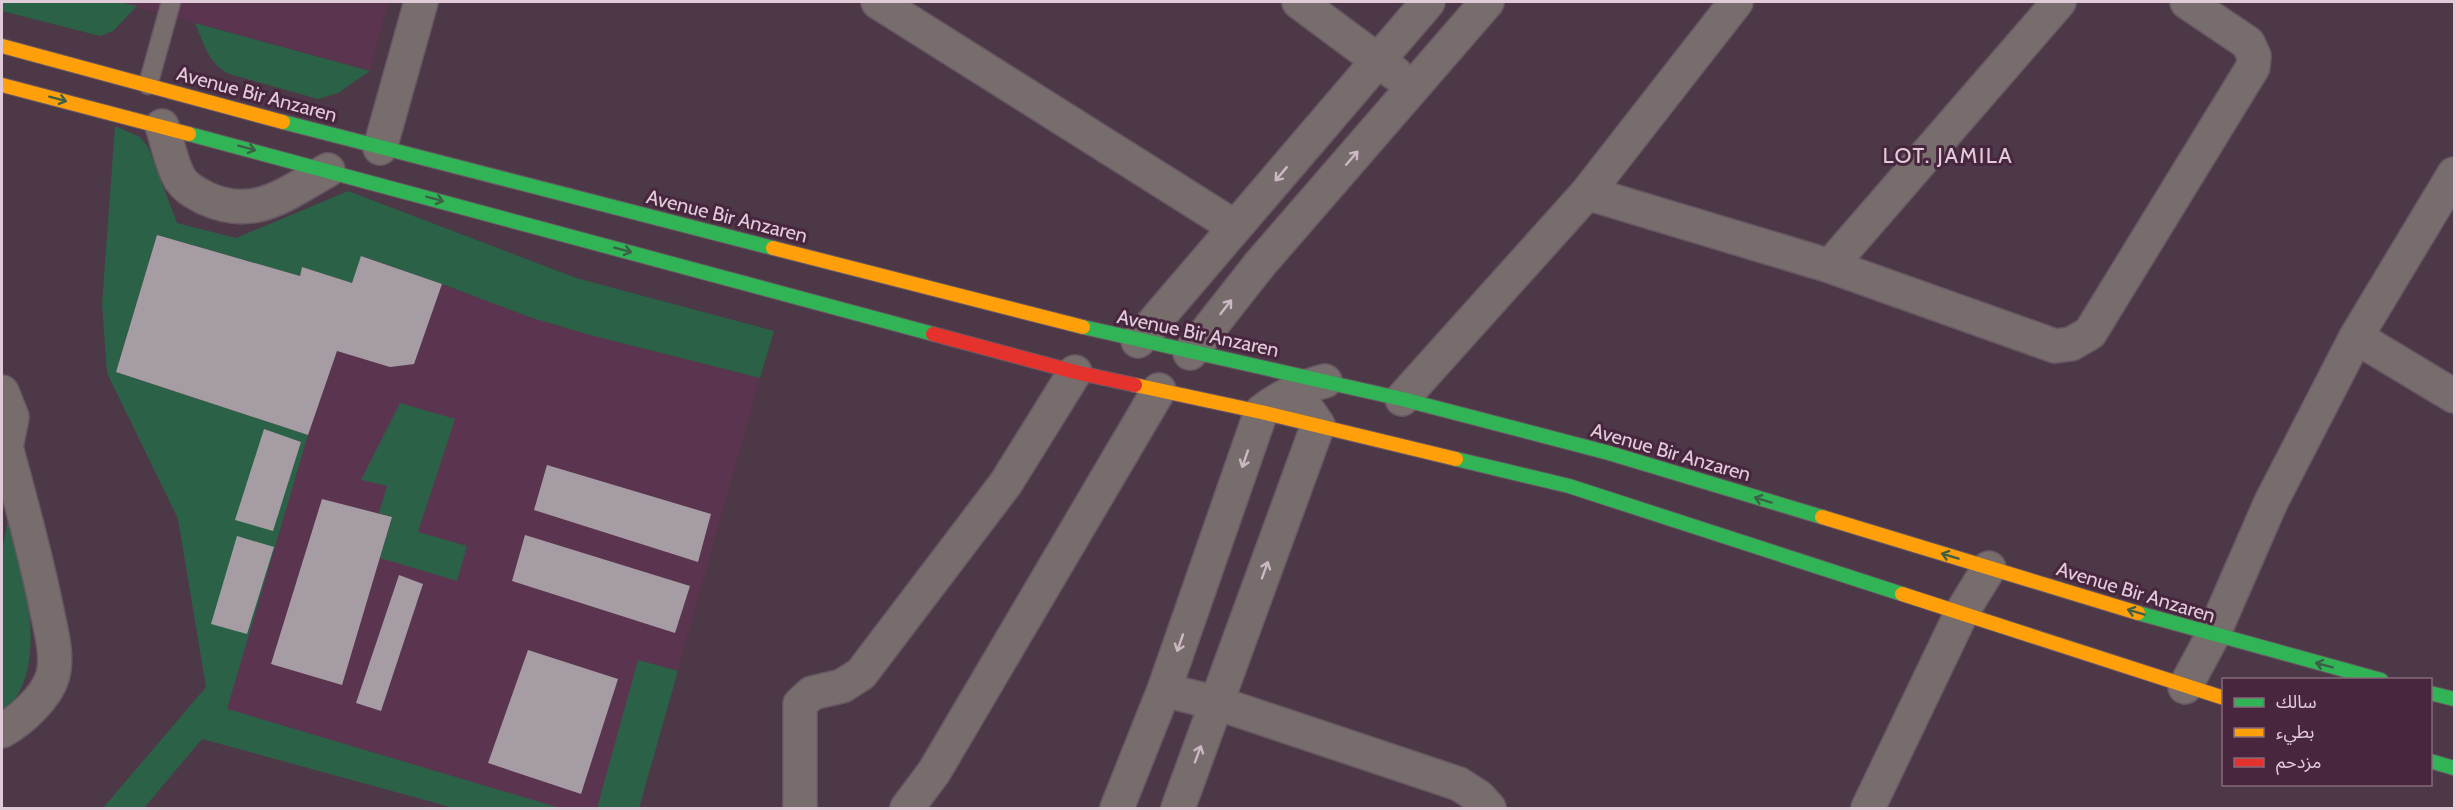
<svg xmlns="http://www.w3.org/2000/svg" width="2456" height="810" font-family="Cabin,'Noto Sans Arabic',sans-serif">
<rect width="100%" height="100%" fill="#4c3846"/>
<g fill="#5b344f">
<polygon points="119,2 388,2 370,71"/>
<polygon points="168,200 177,223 236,238 279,221 361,256 442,284 532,318 590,335 760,378 639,808 454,808 202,739 144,808 103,808 206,687 178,519 107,373 102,304"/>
</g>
<g fill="#2b6147">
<polygon points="2,2 119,2 137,6 113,31 100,36 2,11"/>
<path d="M195 23 370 71 338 93 318 99 229 74C208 63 204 44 195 23Z"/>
<polygon points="115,126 140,137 148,147 177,223 236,238 348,191 576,278 774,331 760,378 590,335 532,318 442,284 362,256 352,283 302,267 300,276 157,235 116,372 308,435 227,709 560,808 454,808 202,739 144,808 103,808 206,687 178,519 107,373 102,304"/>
<polygon points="400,403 455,419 418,532 467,546 457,581 380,558 392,517 379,513 387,486 361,480"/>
<path d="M9 512C21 570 55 668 2 714V552Z"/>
<polygon points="638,660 678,671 639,808 597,808"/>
</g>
<g fill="#a69da4">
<polygon points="157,235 300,276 302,267 352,283 361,256 442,284 414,364 390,367 337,351 308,435 116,372"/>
<polygon points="264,429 301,442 273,531 235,520"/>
<polygon points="547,465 711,514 698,562 534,510"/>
<polygon points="322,499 392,517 342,685 271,664"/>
<polygon points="525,535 690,586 675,633 512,581"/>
<polygon points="237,536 274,547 247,634 211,624"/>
<polygon points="399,575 423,584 381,711 356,703"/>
<polygon points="528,650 618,679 581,794 488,763"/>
</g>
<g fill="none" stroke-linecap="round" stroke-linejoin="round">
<defs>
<polyline id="lane" points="148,85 171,2"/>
<g id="street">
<polyline points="878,2 1235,227"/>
<polyline points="1299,2 1396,74"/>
<path d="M162 126C168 143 171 164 180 179 187 189 194 192 205 198 255 221 285 194 328 170"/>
<polyline points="380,148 421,2"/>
<polyline points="1587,193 1830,266 2055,346 2071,344 2090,333 2253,67 2254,56 2248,43 2187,2"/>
<polyline points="1830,266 2059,2"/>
<polyline points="2356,337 2454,396"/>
<polyline points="1138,341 1428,2"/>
<polyline points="1190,353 1260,264 1487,2"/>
<polyline points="2,392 12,417 2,468"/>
<polyline points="1402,399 1587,193 1736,2"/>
<polyline points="2185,687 2213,635 2271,502 2356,337 2454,174"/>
<polyline points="1164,690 1217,703 1459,784 1479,797 1489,808"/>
<path d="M2 731C21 720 47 697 53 675 58 655 51 631 47 611 36 556 21 502 6 447"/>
<polyline points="800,808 800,704 812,693 842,686 861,674 1006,483 1075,372"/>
<polyline points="907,808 934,772 1159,390"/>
<path d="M1117 808 1164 690 1261 412C1281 396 1300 387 1325 381"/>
<polyline points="1178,808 1318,425 1302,402"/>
<polyline points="1868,808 1962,612 1989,568"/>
</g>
<g id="fast">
<polyline points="283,122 773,248"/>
<polyline points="189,134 933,334"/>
<polyline points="1083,327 1402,399 1609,453 1822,517"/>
<polyline points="1456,459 1569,486 1902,594"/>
<polyline points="2138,613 2381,680"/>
<polyline points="2430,693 2454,699"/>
<polyline points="2430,761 2454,768"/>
</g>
<g id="slow">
<polyline points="2,46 283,122"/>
<polyline points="2,85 189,134"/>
<polyline points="773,248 1083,327"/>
<polyline points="1135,385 1261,412 1456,459"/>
<polyline points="1822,517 2138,613"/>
<polyline points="1902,594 2224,698"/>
</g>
<polyline id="jam" points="933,334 1075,372 1135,385"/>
</defs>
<use href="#lane" stroke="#685763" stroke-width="21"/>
<use href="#street" stroke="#685763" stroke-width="36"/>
<use href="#fast" stroke="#685763" stroke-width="16"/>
<use href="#slow" stroke="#685763" stroke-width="16"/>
<use href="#jam" stroke="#685763" stroke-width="16"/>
<use href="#lane" stroke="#766d6c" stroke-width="18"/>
<use href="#street" stroke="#766d6c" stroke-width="33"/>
<use href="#fast" stroke="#30b455" stroke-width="14"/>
<use href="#slow" stroke="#ff9f0a" stroke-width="14"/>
<use href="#jam" stroke="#e5322d" stroke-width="14"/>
</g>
<defs><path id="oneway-shaft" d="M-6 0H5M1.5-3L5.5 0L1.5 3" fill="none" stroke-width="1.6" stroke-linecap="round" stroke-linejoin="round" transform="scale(1.5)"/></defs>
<g stroke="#3e5f47">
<use href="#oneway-shaft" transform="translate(58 99) rotate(15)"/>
<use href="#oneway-shaft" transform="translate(247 148) rotate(15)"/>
<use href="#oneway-shaft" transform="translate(435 199) rotate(15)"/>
<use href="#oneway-shaft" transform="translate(623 250) rotate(15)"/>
<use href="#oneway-shaft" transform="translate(1763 500) rotate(-163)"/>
<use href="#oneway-shaft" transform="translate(1950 556) rotate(-163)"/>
<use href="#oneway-shaft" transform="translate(2136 612) rotate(-163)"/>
<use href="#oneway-shaft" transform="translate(2324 665) rotate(-165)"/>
</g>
<g stroke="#ccb8c3">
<use href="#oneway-shaft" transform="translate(1352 158) rotate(-49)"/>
<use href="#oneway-shaft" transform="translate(1281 174) rotate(130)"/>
<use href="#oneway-shaft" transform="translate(1226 307) rotate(-52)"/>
<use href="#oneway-shaft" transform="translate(1245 459) rotate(109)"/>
<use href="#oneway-shaft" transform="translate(1265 570) rotate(-70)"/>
<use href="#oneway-shaft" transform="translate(1180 643) rotate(109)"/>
<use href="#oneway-shaft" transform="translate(1198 754) rotate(-70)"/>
</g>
<g text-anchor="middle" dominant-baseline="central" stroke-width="6" stroke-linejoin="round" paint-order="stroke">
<g font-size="20" fill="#e1cbd9" stroke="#48263e">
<text transform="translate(257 94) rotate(15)">Avenue Bir Anzaren</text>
<text transform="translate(727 216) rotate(14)">Avenue Bir Anzaren</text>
<text transform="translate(1198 333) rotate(12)">Avenue Bir Anzaren</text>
<text transform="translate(1671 452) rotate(16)">Avenue Bir Anzaren</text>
<text transform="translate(2136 592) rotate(17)">Avenue Bir Anzaren</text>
</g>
<g font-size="22" letter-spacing="1.5" fill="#e1cbd9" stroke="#48263e">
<text x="1948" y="155">LOT. JAMILA</text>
</g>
</g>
<rect width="2456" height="810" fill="none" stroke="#e1cbd9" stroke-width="6"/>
<rect x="2222" y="678" width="210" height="108" fill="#48263e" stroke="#85687c" stroke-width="1.5"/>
<rect x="2234" y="698" width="30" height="9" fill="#30b455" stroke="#85687c" stroke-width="1.5"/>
<text x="2276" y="708" font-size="18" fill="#e1cbd9">سالك</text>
<rect x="2234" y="728" width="30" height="9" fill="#ff9f0a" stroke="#85687c" stroke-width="1.5"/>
<text x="2276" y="738" font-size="18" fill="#e1cbd9">بطيء</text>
<rect x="2234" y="758" width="30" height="9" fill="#e5322d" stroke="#85687c" stroke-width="1.5"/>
<text x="2276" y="768" font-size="18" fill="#e1cbd9">مزدحم</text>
</svg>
